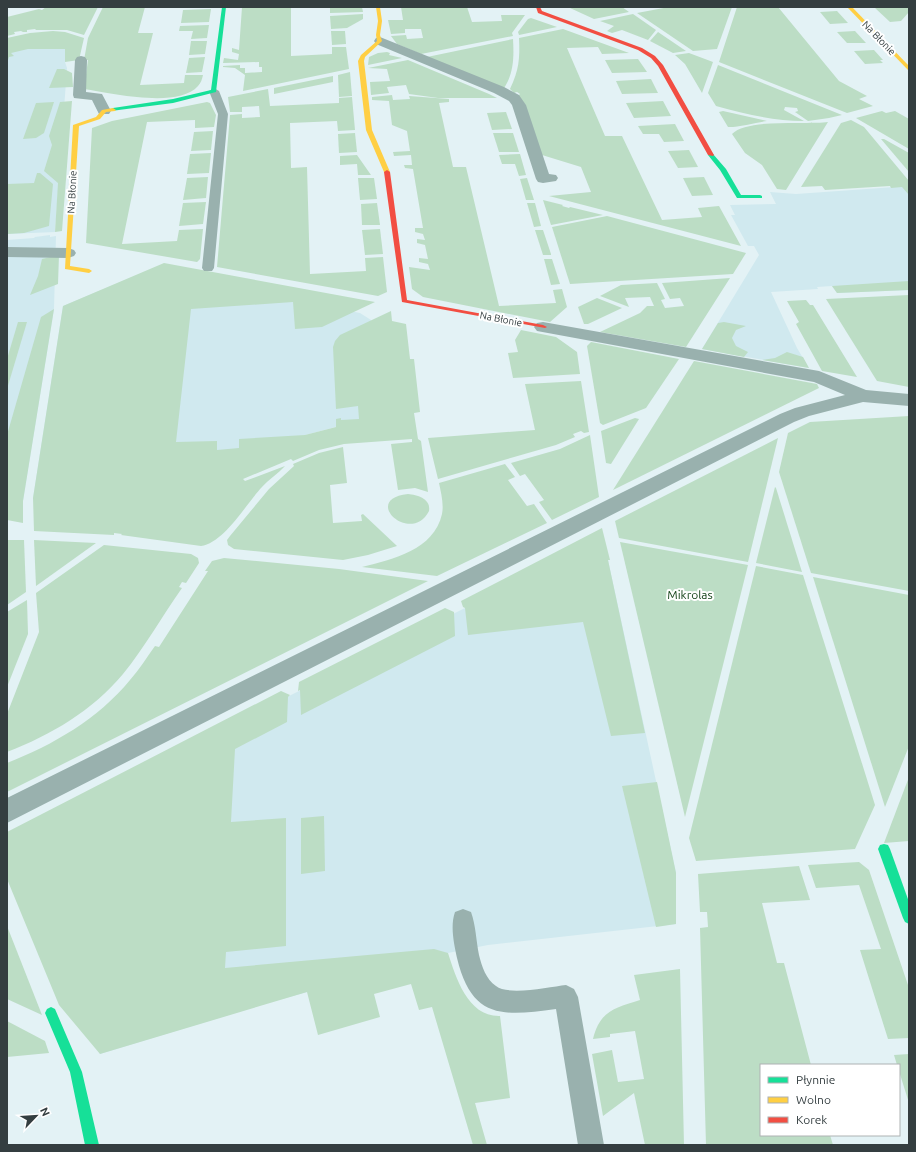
<svg xmlns="http://www.w3.org/2000/svg" width="916" height="1152" font-family="Ubuntu,sans-serif">
<rect width="100%" height="100%" fill="#e3f2f5"/>
<g fill="#d0e9ef">
<polygon points="66,37 65,62 67,68 55,232 7,234 7,50"/>
<polygon points="909,186 909,290 837,293 832,286 817,287 818,289 771,292 797,348 809,368 702,349 759,255 754,246 748,246 731,215 735,215 730,205 776,204 770,192 796,194"/>
<polygon points="50,235 50,237 56,236 54,309 23,501 7,504 7,240 34,238 35,237"/>
<polygon points="147,271 360,313 371,320 399,410 283,441 33,498 63,306"/>
<polygon points="608,560 676,873 676,924 488,945 448,953 264,1004 100,1054 7,837 465,608"/>
</g>
<g fill="#bcddc5">
<polygon points="46,7 98,7 84,35 67,30 36,30 35,29 27,30 27,32 23,32 21,31 14,32 15,34 7,36 7,17 39,9 42,10"/>
<path d="M103 7H145L138 33H153L140 85 184 83 185 75H203C202 79 201 83 198 86 178 109 111 93 84 89L88 60H84L88 38Z"/>
<polygon points="242,7 291,7 291,56 332,54 332,47 346,47 349,69 243,91 245,75 235,68 223,67 223,66 240,65 240,68 245,68 245,73 262,72 262,67 259,67 259,62 223,63 224,58 238,60 239,54 232,52 232,48 239,50"/>
<polygon points="330,7 362,7 363,12 330,13"/>
<polygon points="401,7 467,7 472,22 502,21 501,15 525,15 512,33 513,36 421,54 397,44 391,36 406,35 407,39 423,38 421,29 405,29 405,33 391,34 388,20 403,20"/>
<polygon points="558,7 622,7 629,12 594,19 570,8"/>
<polygon points="669,7 732,7 717,49 693,51 637,13"/>
<polygon points="737,7 778,7 839,81 867,96 859,99 873,106 847,113 719,62"/>
<polygon points="874,7 909,7 909,12 901,21 890,22"/>
<polygon points="211,9 209,22 181,23 183,10"/>
<polygon points="837,11 848,23 830,24 820,12"/>
<polygon points="363,14 363,19 347,28 331,29 330,16"/>
<polygon points="633,14 656,30 648,40 622,30 612,33 607,31 614,26 600,21"/>
<polygon points="531,18 557,27 519,35 518,32 528,19"/>
<polygon points="209,25 207,38 191,39 193,31 179,31 180,26"/>
<path d="M563 29 629 53 602 54 598 47 567 48 605 136H622L662 220 702 217 698 208 719 206 741 246 549 196 591 192 581 167 542 155 525 104 518 96 520 94 517 92 514 93 510 89C519 70 520 59 519 38Z"/>
<polygon points="53,31 65,32 84,38 79,60 65,62 65,49 28,49 11,53 14,56 9,57 7,63 7,38 30,33"/>
<polygon points="331,31 345,31 346,44 332,45"/>
<polygon points="855,31 866,43 847,43 837,32"/>
<polygon points="658,32 686,51 673,53 650,41"/>
<path d="M513 39C514 56 514 73 504 88L427 57Z"/>
<polygon points="191,41 207,41 205,54 189,55"/>
<polygon points="874,50 883,60 880,60 883,63 865,64 854,51"/>
<polygon points="387,52 390,53 389,55 402,58 368,65 369,57 378,53"/>
<polygon points="689,53 713,62 702,93 685,64 675,55"/>
<polygon points="205,57 202,72 186,73 189,58"/>
<polygon points="638,59 647,72 612,73 605,60"/>
<polygon points="408,60 489,94 497,98 438,98 409,94 406,85 387,87 389,93 371,95 370,82 390,81 387,69 368,68"/>
<path d="M718 65 842 115 829 118 808 121 795 112 798 111 797 108 785 107 784 110 804 121C774 121 745 114 716 106L708 93Z"/>
<polygon points="57,69 64,69 72,73 73,87 49,88"/>
<polygon points="350,72 352,96 339,97 338,75"/>
<polygon points="333,76 333,82 274,94 274,88"/>
<polygon points="651,79 658,93 622,94 616,81"/>
<polygon points="268,89 270,106 339,103 339,98 352,97 355,130 338,131 337,121 290,123 291,168 307,167 310,274 366,271 365,258 383,257 387,292 378,296 217,267 230,115 242,114 242,118 260,117 259,106 242,107 242,112 230,112 228,97"/>
<polygon points="392,95 393,100 410,99 409,96 449,99 449,102 439,103 453,167 466,167 499,306 556,303 553,290 562,289 567,307 550,322 423,297 412,289 409,267 430,270 428,264 419,262 419,258 428,259 425,245 417,243 417,239 425,240 423,234 415,232 415,228 423,228 413,169 405,168 404,165 412,165 411,155 394,156 393,152 410,151 407,131 392,125 389,101 372,100 372,97"/>
<polygon points="72,101 62,231 55,232 58,183 44,171 52,145 49,136 60,102"/>
<polygon points="663,101 671,116 634,118 626,103"/>
<polygon points="54,102 44,133 36,138 23,139 36,103"/>
<polygon points="207,102 210,103 216,115 214,127 195,128 195,120 147,122 122,244 177,241 179,230 203,229 200,259 197,262 86,243 92,128 112,121"/>
<path d="M723 111 767 121C759 122 735 128 728 127L719 112Z"/>
<polygon points="882,111 886,113 895,111 909,119 909,149 856,118"/>
<polygon points="506,112 512,129 492,130 487,113"/>
<polygon points="851,120 864,127 909,181 909,195 902,187 891,188 890,186 825,190 822,186 801,187 841,123"/>
<path d="M828 122 786 190 777 189 762 165 745 153 732 134C747 118 806 125 828 122Z"/>
<polygon points="675,124 684,141 664,142 659,134 643,134 638,126"/>
<polygon points="213,131 211,150 191,151 194,132"/>
<polygon points="355,133 357,152 339,153 338,134"/>
<polygon points="493,133 513,133 519,152 499,152"/>
<polygon points="881,139 884,139 909,153 909,172"/>
<polygon points="689,150 698,167 678,168 668,151"/>
<polygon points="211,153 209,173 187,174 190,154"/>
<polygon points="520,154 526,175 519,176 515,164 502,164 499,155"/>
<polygon points="357,155 371,175 358,175 357,164 340,165 340,156"/>
<polygon points="37,173 40,173 53,184 49,226 24,233 7,234 7,184 34,183"/>
<polygon points="208,177 206,198 183,200 187,178"/>
<polygon points="704,177 713,195 692,196 683,178"/>
<polygon points="358,178 374,178 377,199 360,200"/>
<polygon points="527,178 534,200 526,200 520,179"/>
<polygon points="543,200 563,205 562,206 569,208 570,207 603,215 551,225"/>
<polygon points="206,202 203,224 179,226 183,203"/>
<polygon points="377,203 380,225 362,225 361,204"/>
<polygon points="527,203 535,203 541,226 534,227"/>
<polygon points="607,216 746,253 733,274 570,284 552,227"/>
<polygon points="380,229 383,254 365,255 362,230"/>
<polygon points="543,230 551,254 551,255 543,255 535,230"/>
<polygon points="59,255 58,284 30,295 38,276 42,259"/>
<polygon points="544,259 552,259 560,284 551,285"/>
<path d="M164 263 375 302 322 327 295 329 293 302 191 309 176 442 217 441V450L239 448V439L305 435 336 427V419L341 418V420L359 419 358 406 336 409 333 347 335 341 340 335 391 311 392 321 406 324 410 359H414L420 412 414 413 418 439 421 441 428 492 415 488 398 490 391 444 412 442V439L344 444 319 450 293 461 291 459 243 479 245 481 285 466C278 474 269 479 262 487 246 504 224 543 201 546L121 535 122 534 114 533V535L34 531 33 498 63 306Z"/>
<polygon points="730,278 686,347 600,332 640,313 647,306 654,306 650,297 625,298 629,307 600,296 621,285 657,283 665,299 661,300 665,308 684,306 680,298 670,299 662,283"/>
<polygon points="909,281 909,290 837,293 832,286"/>
<polygon points="909,295 909,387 877,381 826,299"/>
<polygon points="597,298 622,308 588,324 584,324 578,307"/>
<polygon points="806,300 810,305 813,305 857,377 822,371 796,324 799,322 787,301"/>
<polygon points="54,309 23,501 23,523 7,520 7,435 41,317"/>
<polygon points="18,322 27,322 7,389 7,359"/>
<polygon points="724,322 746,326 736,330 732,338 736,346 748,352 744,357 702,349 718,323"/>
<polygon points="521,330 556,337 577,352 580,374 513,378 508,353 518,352 515,340"/>
<polygon points="591,342 679,359 646,408 603,425 600,423 587,346"/>
<polygon points="787,352 803,357 809,368 762,360 775,358"/>
<polygon points="694,361 817,384 819,388 613,490"/>
<polygon points="581,381 589,432 584,433 581,431 573,434 575,437 556,445 438,479 428,438 535,430 525,384"/>
<polygon points="909,416 909,591 811,573 779,472 788,433 810,422"/>
<polygon points="635,418 639,419 611,464 606,463 601,431"/>
<polygon points="590,435 599,497 552,520 539,502 544,500 525,474 520,476 511,463 560,449"/>
<polygon points="778,438 748,562 619,538 615,521"/>
<polygon points="343,447 347,483 330,485 333,523 362,521 361,515 363,514 397,546 368,555 343,560 234,549 228,545 227,540 230,536 269,489 294,466 293,464 319,453"/>
<path d="M505 464 515 477 508 480 527 506 534 504 547 523 437 576 362 567C393 559 434 550 442 514 444 504 441 493 439 483Z"/>
<polygon points="775,487 776,488 802,572 756,563"/>
<path d="M408 494C418 495 431 499 429 511 411 546 360 499 408 494Z"/>
<polygon points="602,528 610,560 608,560 645,733 611,736 583,622 468,635 465,608 463,607 461,601"/>
<polygon points="7,540 24,540 26,592 7,605"/>
<polygon points="34,540 96,543 36,586"/>
<polygon points="620,542 748,565 685,817"/>
<path d="M104 545 191 554 198 558 199 563 186 583 182 582 179 587 182 588C162 616 145 647 123 674 92 711 51 735 7 752V714L39 632 36 593Z"/>
<path d="M224 558 339 569 428 581 7 792V763C53 745 98 719 130 680 139 670 147 657 155 646L159 647 208 571H205L212 561Z"/>
<polygon points="756,566 803,575 875,805 855,849 696,861 689,838"/>
<polygon points="813,577 909,595 909,746 885,807"/>
<polygon points="27,600 28,634 7,687 7,612"/>
<polygon points="445,608 454,612 455,636 301,715 300,690 298,691 299,682"/>
<path d="M281 691 290 695 288 697 287 722 235 749 231 822 286 818V946L226 952 225 968 434 949 448 953C456 978 468 1017 500 1016L510 1098 475 1103 487 1145H473L432 1007 419 1010 411 984 374 994 380 1017 318 1035 307 992 100 1054 59 1005 7 879V832Z"/>
<polygon points="909,777 909,841 884,843"/>
<polygon points="657,782 676,873 676,924 656,927 622,786"/>
<polygon points="324,816 325,871 301,874 301,818"/>
<polygon points="859,862 869,870 909,988 909,1038 888,1039 860,950 881,949 859,885 816,888 808,865"/>
<polygon points="799,866 810,900 762,903 777,963 784,963 811,1065 761,1065 761,1135 830,1135 833,1145 706,1145 700,928 708,927 707,912 700,912 698,874"/>
<polygon points="7,926 42,1015 7,999"/>
<path d="M680 969 684 1145H645L634 1093 603 1116 592 1054 612 1050 618 1082 644 1079 635 1031 610 1034V1037L593 1039C600 1011 614 1008 640 1000L634 975Z"/>
<polygon points="7,1021 45,1041 49,1053 7,1057"/>
<polygon points="909,1054 909,1103 899,1071 899,1065 897,1065 894,1055"/>
</g>
<g fill="none" stroke-linecap="round" stroke-linejoin="round">
<g fill="#99b1ae" fill-rule="evenodd">
<polygon points="214,88 219,91 228,114 214,268 212,271 204,271 202,268 218,114 209,91"/>
<path d="M463 909 471 912C476 926 476 941 479 955 482 967 486 979 496 986 508 996 550 987 566 985L574 989 578 997 604 1145H578L556 1009C503 1016 472 1020 457 958 454 944 450 926 455 912Z"/>
</g>
<g fill="#99b1ae" fill-rule="evenodd">
<polygon points="380,37 504,87 519,95 526,105 549,174 556,175 558,178 556,181 543,183 538,182 536,179 512,105 509,101 494,93 376,44 374,41 376,38"/>
<polygon points="81,56 85,57 87,60 86,92 102,94 111,111 109,114 99,114 92,100 74,98 73,95 75,60 77,57"/>
<polygon points="7,247 68,248 74,250 76,253 74,256 68,258 7,257"/>
<polygon points="543,322 819,371 866,390 909,394 909,406 863,402 809,416 794,422 7,823 7,798 780,414 795,408 845,395 814,382 537,331 534,327 537,323"/>
</g>
<g fill="#16e098" fill-rule="evenodd">
<polygon points="222,7 226,7 216,92 173,103 111,111 110,110 113,108 173,99 211,90"/>
<polygon points="709,154 713,154 726,169 741,195 760,195 762,196 762,198 737,198 720,170 708,155"/>
<polygon points="884,844 888,845 890,849 909,902 909,924 905,922 903,918 878,849 880,845"/>
<polygon points="51,1007 55,1009 82,1072 99,1145 85,1145 70,1072 45,1013 47,1009"/>
</g>
<g fill="#ffcf43" fill-rule="evenodd">
<polygon points="376,7 380,7 382,21 380,35 382,41 365,57 364,61 372,130 390,172 387,174 384,172 366,130 358,61 361,55 377,41 376,35 378,21"/>
<polygon points="847,7 852,7 909,66 909,71"/>
<polygon points="113,108 116,110 115,111 106,112 100,119 79,126 70,266 89,269 92,271 89,273 65,269 73,125 96,117 102,110"/>
</g>
<g fill="#f24e42" fill-rule="evenodd">
<polygon points="536,7 540,7 542,11 642,48 655,56 663,65 714,155 713,156 708,155 658,66 651,58 638,50 538,13"/>
<polygon points="387,170 390,172 407,300 543,325 547,327 545,328 402,302 384,172"/>
</g>
</g>
<g text-anchor="middle" dominant-baseline="central" stroke-width="4" stroke-linejoin="round" paint-order="stroke">
<g font-size="10" fill="#343e40" stroke="#fff">
<text transform="translate(879 38) rotate(46)">Na Błonie</text>
<text transform="translate(72 192) rotate(-87)">Na Błonie</text>
<text transform="translate(501 319) rotate(11)">Na Błonie</text>
</g>
<g font-size="12" fill="#104015" stroke="#fff">
<text x="690" y="594">Mikrolas</text>
</g>
</g>
<rect width="916" height="1152" fill="none" stroke="#343e40" stroke-width="16"/>
<rect x="760" y="1064" width="140" height="72" fill="#ffffff" stroke="#aeb2b3"/>
<rect x="768" y="1077" width="20" height="6" fill="#16e098" stroke="#aeb2b3"/>
<text x="796" y="1084" font-size="12" fill="#343e40">Płynnie</text>
<rect x="768" y="1097" width="20" height="6" fill="#ffcf43" stroke="#aeb2b3"/>
<text x="796" y="1104" font-size="12" fill="#343e40">Wolno</text>
<rect x="768" y="1117" width="20" height="6" fill="#f24e42" stroke="#aeb2b3"/>
<text x="796" y="1124" font-size="12" fill="#343e40">Korek</text>
<g transform="translate(36 1116) rotate(65)" stroke="#ffffff" stroke-width="3" paint-order="stroke">
<path d="M0-3L7 15L0 10L-7 15Z" fill="#343e40"/>
<text y="-6" font-size="11" font-weight="bold" text-anchor="middle" fill="#343e40">N</text>
</g>
</svg>
